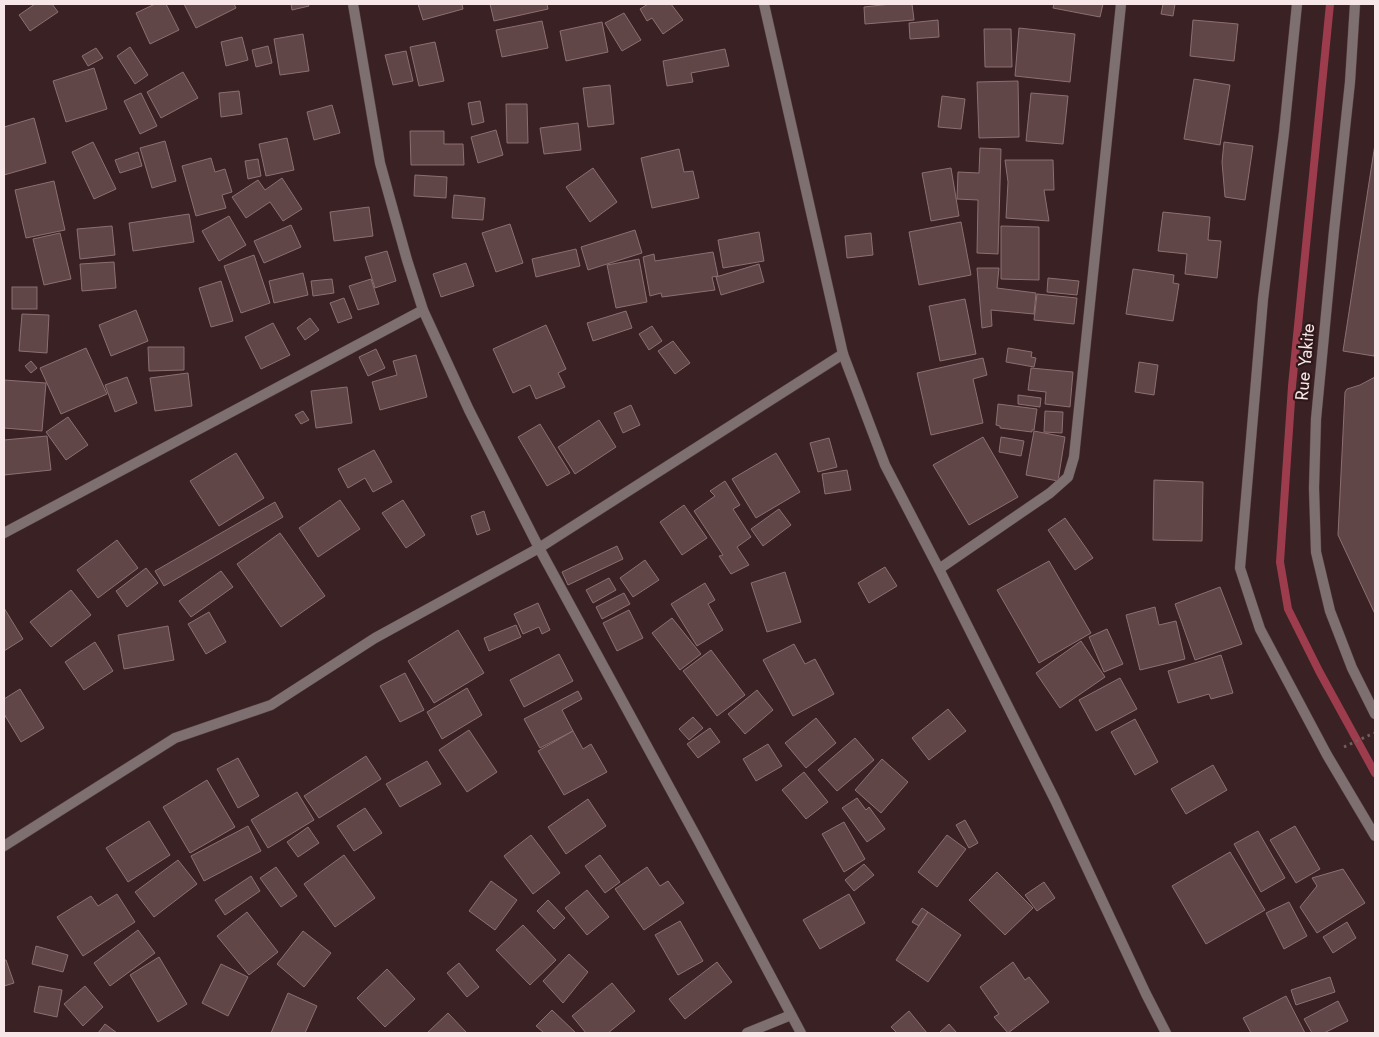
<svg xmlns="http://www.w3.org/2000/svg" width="1379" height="1037" font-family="Jost,sans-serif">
<rect width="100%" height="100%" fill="#392124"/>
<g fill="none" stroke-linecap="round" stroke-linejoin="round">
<polyline stroke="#9c3c4c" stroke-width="8" points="1330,4 1292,386 1280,562 1288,609 1319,671 1375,773"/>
</g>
<g fill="#614648" stroke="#8c6f71">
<polygon points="35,4 52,4 58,12 30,31 19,15"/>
<polygon points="155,4 166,4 179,30 150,44 136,13"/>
<polygon points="184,4 234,4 236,8 196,28"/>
<polygon points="291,4 308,4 309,6 292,10"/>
<polygon points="418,4 462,4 463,9 423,20"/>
<polygon points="490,4 547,4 548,9 494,21"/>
<polygon points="648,4 671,4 683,20 663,34 652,18 647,21 640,9"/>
<polygon points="891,4 912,4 914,20 865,24 864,7"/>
<polygon points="1054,4 1103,4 1100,17 1053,8"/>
<polygon points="1163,4 1175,4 1173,16 1161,14"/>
<polygon points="624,13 641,40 622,51 605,23"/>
<polygon points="938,20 939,37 910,39 909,23"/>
<polygon points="1193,20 1238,24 1234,61 1190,56"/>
<polygon points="542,21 548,48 502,57 496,30"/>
<polygon points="602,22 608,52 566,61 560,31"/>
<polygon points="1019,28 1075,34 1070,82 1015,76"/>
<polygon points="984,29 1011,29 1012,67 985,67"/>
<polygon points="303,34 309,71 280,75 274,39"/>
<polygon points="242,37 248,60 226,66 221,42"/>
<polygon points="435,42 444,81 419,86 410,47"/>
<polygon points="268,46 272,63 256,67 252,50"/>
<polygon points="130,47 148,75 135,84 117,56"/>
<polygon points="96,48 103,58 88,66 82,56"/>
<polygon points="725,49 729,66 691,73 693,82 667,86 663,61"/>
<polygon points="406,51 413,81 393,85 385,55"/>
<polygon points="94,68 107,109 66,122 53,81"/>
<polygon points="183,72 198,98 161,118 147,92"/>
<polygon points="1194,79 1230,85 1220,145 1184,139"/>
<polygon points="1018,81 1019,137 979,138 977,82"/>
<polygon points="610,85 614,124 588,127 583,88"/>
<polygon points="239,91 242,114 221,117 219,93"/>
<polygon points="141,93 157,126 140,134 124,101"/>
<polygon points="1031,93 1068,96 1063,144 1026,141"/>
<polygon points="942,96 965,99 961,129 938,127"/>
<polygon points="480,101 484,122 472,125 468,103"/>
<polygon points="506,104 527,104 528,143 507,143"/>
<polygon points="332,105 340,133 314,140 307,112"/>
<polygon points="34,118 46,163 4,175 4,127"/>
<polygon points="578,123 581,150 544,154 540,128"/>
<polygon points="496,130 503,155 478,163 471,137"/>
<polygon points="410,131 444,131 444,144 463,144 464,165 411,165"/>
<polygon points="287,138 294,170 266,176 259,144"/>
<polygon points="165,141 176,181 152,188 140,148"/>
<polygon points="93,142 116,189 94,199 72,152"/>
<polygon points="1224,142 1253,146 1245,200 1225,197 1222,162"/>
<polygon points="1375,144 1375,348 1374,356 1343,351"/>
<polygon points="980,148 1001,149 998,254 977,253 978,200 957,199 958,172 979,173"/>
<polygon points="679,149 684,172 693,171 699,198 652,208 641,158"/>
<polygon points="138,152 142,166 120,173 115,160"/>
<polygon points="211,158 215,172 225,169 232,192 222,195 226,208 196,216 182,166"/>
<polygon points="258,159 261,176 248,179 245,161"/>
<polygon points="1005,160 1053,160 1054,190 1044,190 1049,221 1006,218 1008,182"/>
<polygon points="593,168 617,202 590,222 566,187"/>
<polygon points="951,168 959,216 931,221 922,173"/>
<polygon points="415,175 447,177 446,198 414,196"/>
<polygon points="282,178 302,209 283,221 270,202 246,218 232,197 258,180 265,190"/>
<polygon points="54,181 65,230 26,238 15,190"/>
<polygon points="454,195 485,198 483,220 452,218"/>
<polygon points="369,207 373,236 334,241 330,212"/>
<polygon points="1163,212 1210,217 1208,240 1221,241 1217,278 1185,274 1187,254 1158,251"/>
<polygon points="189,214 194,242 133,251 129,223"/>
<polygon points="229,216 246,245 219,261 202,231"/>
<polygon points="961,222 971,275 919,285 909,232"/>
<polygon points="510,224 523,263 496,272 482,233"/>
<polygon points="291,225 301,247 264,263 254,241"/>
<polygon points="112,226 115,255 80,259 77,229"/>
<polygon points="1001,226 1039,227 1039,280 1001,279"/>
<polygon points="635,230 642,253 588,270 581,247"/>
<polygon points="759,232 764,261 723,268 718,240"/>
<polygon points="60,233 71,279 44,285 33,239"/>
<polygon points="871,233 873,255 847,258 845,236"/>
<polygon points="576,249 580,266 536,277 532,259"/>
<polygon points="387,251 396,281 375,288 365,257"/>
<polygon points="713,252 718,276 712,277 715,290 662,297 661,293 650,296 643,257 654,254 655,261"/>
<polygon points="254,255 270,303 241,313 224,266"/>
<polygon points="639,259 647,302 616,308 607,265"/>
<polygon points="114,262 116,288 82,291 80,264"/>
<polygon points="466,263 474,286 441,297 433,274"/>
<polygon points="759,264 764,282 721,295 716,277"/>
<polygon points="977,268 999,268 997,288 1036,293 1034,314 991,310 992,326 982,328"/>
<polygon points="1133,269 1174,275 1173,283 1179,284 1173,321 1126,314"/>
<polygon points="303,273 308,295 274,303 269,281"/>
<polygon points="1048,278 1079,281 1077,295 1047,292"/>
<polygon points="332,279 334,293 313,296 311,281"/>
<polygon points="371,279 379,304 358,310 349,286"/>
<polygon points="221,281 233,321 211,327 199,288"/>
<rect x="12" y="287" width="25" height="22"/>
<polygon points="1037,294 1077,298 1074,324 1034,320"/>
<polygon points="344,298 352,318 338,323 330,303"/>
<polygon points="965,299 976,354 940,361 929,306"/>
<polygon points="136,310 148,341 111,356 99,325"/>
<polygon points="626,311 632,328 593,341 587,323"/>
<polygon points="22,314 49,315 47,353 19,351"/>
<polygon points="310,318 319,330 305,340 297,328"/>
<polygon points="273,323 290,355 261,369 245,337"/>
<polygon points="546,325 566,369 558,373 565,387 536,399 530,385 513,393 493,349"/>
<polygon points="652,326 662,341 649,350 639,334"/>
<polygon points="673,341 690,363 675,374 658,351"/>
<polygon points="148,347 184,347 184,370 149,371"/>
<polygon points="86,348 107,394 61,414 40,368"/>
<polygon points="1008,348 1032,352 1031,357 1036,358 1034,367 1006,362"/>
<polygon points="376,349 385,368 368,376 359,357"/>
<polygon points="416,355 427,397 380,410 372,382 397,375 393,361"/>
<polygon points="983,358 987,375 973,379 983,423 931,435 917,373"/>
<polygon points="31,361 37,368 31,373 25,366"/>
<polygon points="1139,362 1158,365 1154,395 1135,392"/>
<polygon points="1031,368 1073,372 1070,407 1045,404 1046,392 1028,390"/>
<polygon points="188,373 192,406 155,411 150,378"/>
<polygon points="127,377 137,403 115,412 105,385"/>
<polygon points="1375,377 1375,614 1338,535 1345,392 1347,389 1360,385"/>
<polygon points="4,380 46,383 42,431 4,428"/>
<polygon points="347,387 352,423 316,428 311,391"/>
<polygon points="1018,395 1041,398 1040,407 1018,404"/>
<polygon points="998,404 1037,409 1034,430 1032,430 1032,432 1000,428 1000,426 996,425"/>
<polygon points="631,405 640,425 623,433 614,413"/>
<polygon points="303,411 309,420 301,424 295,415"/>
<polygon points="1045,411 1063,412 1062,433 1044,432"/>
<polygon points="68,417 88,445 66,460 46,432"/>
<polygon points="599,420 616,447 575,474 558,447"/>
<polygon points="540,424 570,473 547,486 518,437"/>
<polygon points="1034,431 1065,437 1058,481 1026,475"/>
<polygon points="47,436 51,470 4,475 4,440"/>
<polygon points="983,437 1018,497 969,525 933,465"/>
<polygon points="1001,437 1024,441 1021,456 999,452"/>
<polygon points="829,438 837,467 818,472 810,443"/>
<polygon points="374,450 392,482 373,492 365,478 348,488 338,469"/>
<polygon points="236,453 264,498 219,526 190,481"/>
<polygon points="776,453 800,492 756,518 732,479"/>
<polygon points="847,470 851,490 825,494 822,474"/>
<polygon points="1154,480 1203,482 1202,541 1153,540"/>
<polygon points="725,481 740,505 733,509 751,537 737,547 749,565 731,574 719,556 723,555 694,511 715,496 710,491"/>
<polygon points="340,500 360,529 318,557 299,528"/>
<polygon points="403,500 425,535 406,548 382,513"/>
<polygon points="275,502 283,517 164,586 155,571"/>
<polygon points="684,505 707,538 682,555 660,522"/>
<polygon points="779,509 791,525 763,546 751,529"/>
<polygon points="484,511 490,530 477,535 471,516"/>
<polygon points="1065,518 1093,558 1075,570 1048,530"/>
<polygon points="280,533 325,596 281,627 237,564"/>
<polygon points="117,540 138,568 98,598 77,570"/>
<polygon points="617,546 623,559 568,585 562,572"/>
<polygon points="645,560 659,580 633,597 620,578"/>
<polygon points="1049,561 1091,633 1039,663 997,590"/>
<polygon points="885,567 897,586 869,603 858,583"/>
<polygon points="146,568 158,583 127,607 116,591"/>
<polygon points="221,571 233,587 191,617 179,601"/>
<polygon points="785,572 801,622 767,632 751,583"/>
<polygon points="609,578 616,590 593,603 586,590"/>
<polygon points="705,583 715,600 708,604 723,630 697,646 671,604"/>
<polygon points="1220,587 1242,644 1195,660 1175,604"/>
<polygon points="71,590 91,615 51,647 30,622"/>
<polygon points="624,593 630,604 602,619 596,607"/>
<polygon points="538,603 550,630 542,634 539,627 523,634 514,614"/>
<polygon points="1155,607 1159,625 1176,621 1185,659 1140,670 1126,615"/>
<polygon points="4,608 23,639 4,651"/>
<polygon points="629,610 643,638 617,651 603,623"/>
<polygon points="209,612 226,642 206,654 188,624"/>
<polygon points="672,618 701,654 680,670 652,633"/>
<polygon points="516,625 521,637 489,651 484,638"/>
<polygon points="168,626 174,660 124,669 118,635"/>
<polygon points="1107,629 1123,664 1104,672 1089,637"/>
<polygon points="458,630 484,673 434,703 408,661"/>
<polygon points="1081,641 1105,677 1060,708 1036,673"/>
<polygon points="95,642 113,671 84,690 65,662"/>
<polygon points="794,644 805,664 815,659 834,694 793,716 763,660"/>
<polygon points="711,650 745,695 717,716 683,671"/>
<polygon points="559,654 573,681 524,707 510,680"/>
<polygon points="1221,655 1233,693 1211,699 1209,694 1178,703 1168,671"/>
<polygon points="405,673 424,710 400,722 380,686"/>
<polygon points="1120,678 1137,709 1096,731 1079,700"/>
<polygon points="467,688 482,715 442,739 427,712"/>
<polygon points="20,689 44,728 21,742 4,714 4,699"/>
<polygon points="757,690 773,710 745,734 728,714"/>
<polygon points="578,691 582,699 562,710 573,731 540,748 524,719"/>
<polygon points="948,709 966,731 929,760 912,738"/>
<polygon points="693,717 703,728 689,740 679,729"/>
<polygon points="816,718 836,743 806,768 785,743"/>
<polygon points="1135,719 1158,762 1135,775 1111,732"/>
<polygon points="710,728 720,742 698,758 687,744"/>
<polygon points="469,730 497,772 467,792 439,750"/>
<polygon points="573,731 583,749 591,744 607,772 564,795 538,751"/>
<polygon points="855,738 874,760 837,791 818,770"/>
<polygon points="768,744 782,766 756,781 743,759"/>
<polygon points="366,756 381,779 319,818 304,796"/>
<polygon points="238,758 259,796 238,808 217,769"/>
<polygon points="882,759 908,782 881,813 855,790"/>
<polygon points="427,761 441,784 400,807 386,784"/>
<polygon points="1213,765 1227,790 1186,814 1171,789"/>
<polygon points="804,772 828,802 806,819 782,790"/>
<polygon points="207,780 235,827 190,853 163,807"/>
<polygon points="297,792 314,820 268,848 251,820"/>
<polygon points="857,798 866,810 869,807 885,829 867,842 842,808"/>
<polygon points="588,799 606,826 566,854 548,827"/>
<polygon points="365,808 382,833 354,851 337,826"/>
<polygon points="965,820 978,843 969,848 956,825"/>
<polygon points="149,821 170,855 128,882 106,848"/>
<polygon points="844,822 865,859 844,872 822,834"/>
<polygon points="248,826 261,851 204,881 191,856"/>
<polygon points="1295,826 1320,869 1296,883 1270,840"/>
<polygon points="308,827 319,843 298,857 287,842"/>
<polygon points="1258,831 1285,878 1261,892 1234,844"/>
<polygon points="531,835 560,873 533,894 504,856"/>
<polygon points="947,835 966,849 937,887 918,872"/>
<polygon points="1230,852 1265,910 1206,944 1172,886"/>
<polygon points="344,855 375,898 335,927 304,884"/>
<polygon points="600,855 620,882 605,893 585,866"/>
<polygon points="178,860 197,884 154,917 135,892"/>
<polygon points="864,864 874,875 854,891 845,880"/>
<polygon points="276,867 297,896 281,907 260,878"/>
<polygon points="647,867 660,886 668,881 684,903 644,930 615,889"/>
<polygon points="1343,869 1365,903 1317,933 1300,907 1317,886 1312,878"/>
<polygon points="997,872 1033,908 1005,935 969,900"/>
<polygon points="251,876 260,891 225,915 215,900"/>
<polygon points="491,881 517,900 495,930 469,911"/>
<polygon points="1044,882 1055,898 1037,911 1025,895"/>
<polygon points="587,890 609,917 587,935 565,908"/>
<polygon points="117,894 135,922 83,956 57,917 91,896 98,906"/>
<polygon points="849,894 865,923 820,949 803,920"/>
<polygon points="548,900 565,918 554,929 537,911"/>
<polygon points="1289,902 1307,936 1284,949 1266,913"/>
<polygon points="922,908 928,912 919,926 912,922"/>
<polygon points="247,912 278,952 249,975 217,936"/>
<polygon points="928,912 961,935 928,982 896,960"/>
<polygon points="680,921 703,961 678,975 655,935"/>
<polygon points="1347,922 1356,938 1333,953 1323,937"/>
<polygon points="523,925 556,960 530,985 496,950"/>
<polygon points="138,930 155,953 110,986 94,963"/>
<polygon points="303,931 331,953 304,987 277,964"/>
<polygon points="36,946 68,955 63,972 32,964"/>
<polygon points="569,954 588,972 563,1003 543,981"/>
<polygon points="159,957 187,1004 158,1022 130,975"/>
<polygon points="4,960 6,960 14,983 4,986"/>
<polygon points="717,962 732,982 685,1019 669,999"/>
<polygon points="1013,962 1025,980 1029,977 1049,1002 1008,1033 994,1017 999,1014 980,987"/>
<polygon points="459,963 479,987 467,997 447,973"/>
<polygon points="221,964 248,977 228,1016 202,1003"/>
<polygon points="387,969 415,999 385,1027 357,998"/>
<polygon points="1330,977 1335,992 1296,1005 1291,990"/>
<polygon points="612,983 635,1011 608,1033 586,1033 572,1016"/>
<polygon points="39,986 62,990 57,1017 34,1012"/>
<polygon points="85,986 103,1007 83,1026 64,1004"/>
<polygon points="288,993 317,1006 305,1033 271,1033"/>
<polygon points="1286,996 1305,1033 1251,1033 1243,1018"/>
<polygon points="1338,1001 1348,1021 1324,1033 1312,1033 1304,1019"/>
<polygon points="552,1010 576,1033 544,1033 536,1026"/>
<polygon points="909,1011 927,1033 897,1033 891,1027"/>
<polygon points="448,1013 467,1033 427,1033"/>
<polygon points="105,1024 117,1033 98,1033"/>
<polygon points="949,1024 957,1033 939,1033"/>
</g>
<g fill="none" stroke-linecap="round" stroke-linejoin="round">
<defs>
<g id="minor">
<polyline points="353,4 380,163 407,260 423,310 469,410 539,548 697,838 801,1033"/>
<polyline points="1355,4 1350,82 1334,231 1316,419 1314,488 1316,552 1330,611 1352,668 1375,714"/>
<polyline points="4,533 423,310"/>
<polyline points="939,569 1050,493 1068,477 1074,457 1121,4"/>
<polyline points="4,846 175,738 271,705 375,638 539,548 843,354"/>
<polyline points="747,1033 791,1015"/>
</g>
<g id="tertiary">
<polyline points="764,4 843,354 885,465 939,569 1055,800 1146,994 1166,1033"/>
<polyline points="1297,4 1284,132 1263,299 1240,568 1260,629 1327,755 1375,836"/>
</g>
</defs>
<use href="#minor" stroke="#543d3f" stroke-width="11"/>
<use href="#tertiary" stroke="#543d3f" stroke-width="11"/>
<polyline stroke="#745e60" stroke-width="3" stroke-dasharray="2.5 4" stroke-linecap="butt" points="1344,747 1374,733"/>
<use href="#minor" stroke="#7e7071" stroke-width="10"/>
<use href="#tertiary" stroke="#7e7071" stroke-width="10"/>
</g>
<g text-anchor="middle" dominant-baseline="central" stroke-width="4.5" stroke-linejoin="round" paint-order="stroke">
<g font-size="18" fill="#f8e7e8" stroke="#2f181a">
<text transform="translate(1305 362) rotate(-85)">Rue Yakite</text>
</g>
</g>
<rect width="1379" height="1037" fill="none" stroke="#f8e7e8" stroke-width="10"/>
</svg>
